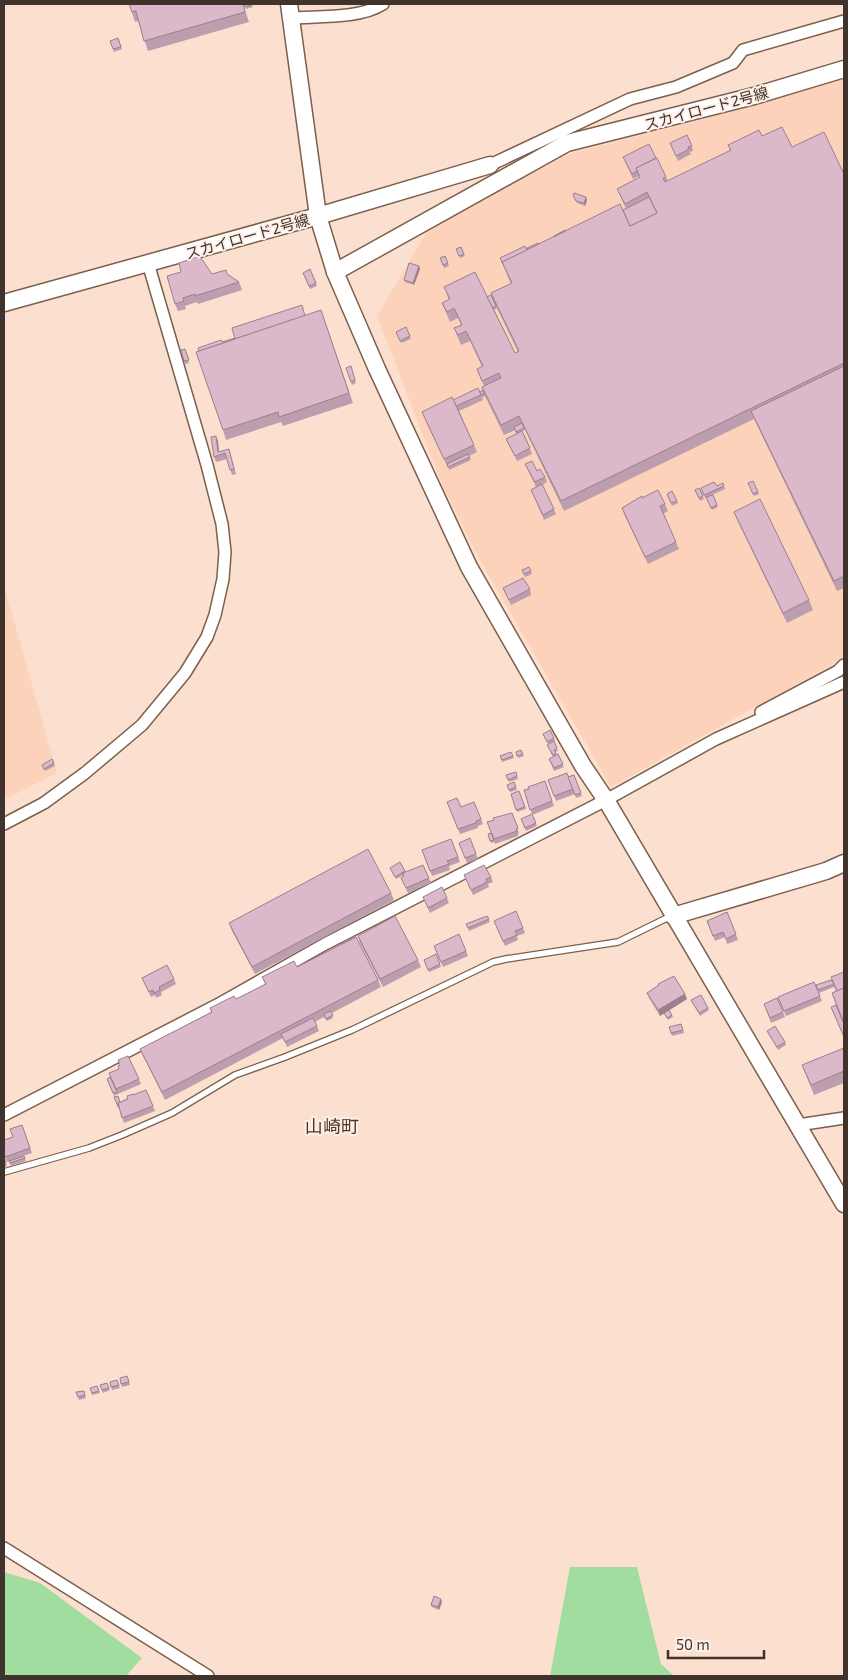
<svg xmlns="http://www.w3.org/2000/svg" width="848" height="1680" font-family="'Exo 2','Noto Sans JP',sans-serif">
<rect width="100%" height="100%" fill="#fbe0cf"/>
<g fill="#fcd3ba">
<polygon points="844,75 844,658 611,787 481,562 443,487 377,316 429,228 571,153 736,111"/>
<polygon points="4,585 57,773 4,800"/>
</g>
<g fill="#a1dd9e">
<polygon points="570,1567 637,1567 661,1664 674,1676 550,1676"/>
<polygon points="4,1572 40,1583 142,1658 126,1676 4,1676"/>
</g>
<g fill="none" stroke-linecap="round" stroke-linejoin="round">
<defs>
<polyline id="lane" points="4,1172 89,1148 122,1135 172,1113 235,1075 285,1057 352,1030 493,962 506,959 618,942 671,916"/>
<g id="street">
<path d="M291 18C318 16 360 19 383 4"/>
<polyline points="490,165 630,99 676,87 733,63 743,50 844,21"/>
<polyline points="761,712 838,671 844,665"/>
<polyline points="4,824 44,803 85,773 142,725 185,673 207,637 215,615 223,579 225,552 222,524 207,465 148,263"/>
<polyline points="4,1115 217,1005 325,944 606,800 716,739 844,682"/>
<polyline points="798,1125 844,1118"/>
<polyline points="4,1548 208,1676"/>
</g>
<g id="secondary">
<polyline points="289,4 318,216 335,272 377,369 469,567 583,766 606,800 844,1204"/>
<polyline points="335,272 567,143 754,96 844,69"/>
<polyline points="4,303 318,216 490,165"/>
<polyline points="673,916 826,871 844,863"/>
</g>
</defs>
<use href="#lane" stroke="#7c5f4d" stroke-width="8"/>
<use href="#street" stroke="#7c5f4d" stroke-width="14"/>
<use href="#secondary" stroke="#7c5f4d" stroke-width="19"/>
<use href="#lane" stroke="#fff" stroke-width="5.5"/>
<use href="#street" stroke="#fff" stroke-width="11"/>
<use href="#secondary" stroke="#fff" stroke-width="16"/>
</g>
<g fill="#bc9eae" fill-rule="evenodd">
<polygon points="129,4 243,4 249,22 148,51 138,21 135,22"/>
<polygon points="244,4 252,4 253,7 246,9"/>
<polygon points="118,38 122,49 114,52 110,41"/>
<path d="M762 136 792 147 844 174V588L837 591 754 419 564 511 525 430 522 431 532 454 517 461 506 439 516 434 515 430 504 435 485 396 482 398 480 392 483 390 484 386 477 369 482 367 470 341 461 345 454 328 461 325 458 318 450 322 442 303 449 300 444 287 487 297 495 303 491 293 511 284 500 258 527 250 565 231 626 209 617 189 639 178V176L633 179 623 157 656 158 668 181 730 151 728 145ZM496 306 518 352 515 353 494 310 497 308Z"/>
<polygon points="670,143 692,146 693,151 690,152 691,154 678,161"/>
<polygon points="573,195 586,197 587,200 585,206 577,203"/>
<polygon points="461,247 465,256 460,258 456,249"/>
<polygon points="445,256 449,266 444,268 440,258"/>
<polygon points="419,266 420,269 414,285 405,282 404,280"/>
<polygon points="310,269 317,286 310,289 303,273"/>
<polygon points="212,274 227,274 239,282 242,290 198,304 197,302 185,306 186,309 178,311 175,304"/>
<polygon points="321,310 353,403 283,426 281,422 226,440 223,430 305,316"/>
<polygon points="406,327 411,339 401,343 396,332"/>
<polygon points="185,349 189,363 185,364 181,350"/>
<polygon points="351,366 356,383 352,385 346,368"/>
<polygon points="481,395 483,400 459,411 477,452 469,456 471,460 449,470 448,466 447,466 425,419 422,412 455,399"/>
<polygon points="218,441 219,452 229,449 236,474 232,475 227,459 216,462 214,457"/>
<polygon points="525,464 537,471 545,477 547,482 542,485 556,514 544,520 531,490 536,487"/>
<polygon points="753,481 759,494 754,496 748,483"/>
<polygon points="723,483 725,489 705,498 701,488 717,486"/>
<polygon points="699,488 704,499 700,501 695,490"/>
<polygon points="672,491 678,503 672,506 667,494"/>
<polygon points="713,495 718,507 712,510 706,497"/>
<polygon points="642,498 665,504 668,511 663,514 679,549 648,564 625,516 622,508"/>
<polygon points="734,512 809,600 813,610 787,623 738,522"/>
<polygon points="529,567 532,574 525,577 522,570"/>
<polygon points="503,588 530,589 531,595 511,605"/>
<polygon points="543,734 554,738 555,741 554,741 558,751 555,752 557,755 558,754 564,767 554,771 549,759 553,757 547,745 548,744"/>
<polygon points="521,750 524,756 518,758 516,752"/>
<polygon points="511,752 514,758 502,762 500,756"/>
<polygon points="52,759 55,766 45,771 42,765"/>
<polygon points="516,772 518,779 509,782 506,775"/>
<polygon points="567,773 575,794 556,801 548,780"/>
<polygon points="574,775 582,796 576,798 568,777"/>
<polygon points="545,781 554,806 532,815 537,826 526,831 522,821 532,814 524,790"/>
<polygon points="514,782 517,790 510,792 507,785"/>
<polygon points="519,791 526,809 517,812 511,794"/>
<polygon points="447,802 461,807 481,819 483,824 478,826 478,828 460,834"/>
<polygon points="512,813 519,833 518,834 518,836 495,844 494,841 495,842 491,843 488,834 491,833"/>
<polygon points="451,839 460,862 449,866 450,870 432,876 422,850"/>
<polygon points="459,843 476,854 478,859 467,863"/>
<polygon points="390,868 405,871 406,872 429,878 431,883 408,893 401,878 404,876 404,875 396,879"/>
<polygon points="464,875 491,877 493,882 488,884 489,887 473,895"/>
<polygon points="391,893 394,900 255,974 232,931 229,923"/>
<polygon points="423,897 447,898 449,903 430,913"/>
<polygon points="727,912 738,940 727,944 725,937 715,941 707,921"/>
<polygon points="487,916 490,922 469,931 466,924"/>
<polygon points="496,926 523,928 525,933 517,936 518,940 505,946"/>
<polygon points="459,934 468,956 443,967 436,951"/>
<polygon points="358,936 418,960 421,967 383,987 360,943"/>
<polygon points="436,954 441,967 429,972 424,960"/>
<polygon points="297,967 378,980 381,987 332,1013 333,1018 327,1021 324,1017 315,1022 319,1031 287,1047 283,1038 165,1100 143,1056 140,1049 211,1012 210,1008 236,999 265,984 262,977"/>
<polygon points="844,972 836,1005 832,993 836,991 834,987 819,993 816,985 831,980"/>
<polygon points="142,978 174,979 176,984 161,992 162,995 156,998 155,995 151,997"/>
<polygon points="814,982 822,1001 786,1016 778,997"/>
<polygon points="659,985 687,999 660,1016 649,998 647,993"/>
<polygon points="777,998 785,1017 771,1023 764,1004"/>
<polygon points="691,1000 708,1008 709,1010 700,1016"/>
<polygon points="664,1013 672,1015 673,1017 668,1020"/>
<polygon points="681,1024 684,1033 672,1036 669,1027"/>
<polygon points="767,1031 785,1042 786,1045 778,1050"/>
<polygon points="844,1048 844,1083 814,1095 802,1065"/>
<polygon points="119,1069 139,1079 141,1084 118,1094 117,1092 118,1094 114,1096 107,1079 110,1077"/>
<polygon points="133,1095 153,1106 155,1111 124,1123 119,1108 118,1108 114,1097 120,1102"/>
<polygon points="22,1125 32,1153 20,1157 24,1156 26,1161 11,1166 9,1161 7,1162 4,1154 4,1140 13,1137"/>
<polygon points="4,1157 7,1166 4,1167"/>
<polygon points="127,1376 130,1385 122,1387 120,1378"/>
<polygon points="117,1380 120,1388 112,1390 110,1382"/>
<polygon points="107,1383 110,1390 103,1393 100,1385"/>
<polygon points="97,1386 100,1393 92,1395 90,1388"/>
<polygon points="84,1391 86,1398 79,1400 76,1392"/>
<polygon points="442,1602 439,1610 432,1607 431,1605"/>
</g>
<g fill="#99818d">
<polygon points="586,197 587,200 585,206 584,203"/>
<polygon points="419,266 420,269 414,285 413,283"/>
<polygon points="216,436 218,441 219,455 218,452"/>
<polygon points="685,994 687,999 660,1016 658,1010"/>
<polygon points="441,1599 442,1602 439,1610 438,1607"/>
</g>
<g fill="#dbb8ca" stroke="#99818d">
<polygon points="129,4 243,4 245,12 144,41 136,11 132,12"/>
<polygon points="244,4 252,4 245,7"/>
<polygon points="118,38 121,47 113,49 110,41"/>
<polygon points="782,127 792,147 824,132 844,174 844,363 561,501 519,416 501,425 482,387 501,378 499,373 482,381 477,369 483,366 466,331 458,335 454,328 462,325 454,308 447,312 442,303 450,299 444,287 475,272 515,353 519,351 491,293 512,283 502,262 620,204 630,226 657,213 647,192 625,204 617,189 640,177 636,168 657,158 666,177 663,178 665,182 731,150 728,145 759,130 762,136"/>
<polygon points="687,135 692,146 688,147 689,149 676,156 670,143"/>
<polygon points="649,144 656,158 636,168 637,171 632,174 623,157"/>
<polygon points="574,193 586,197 584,203 576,201 573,195"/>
<polygon points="649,197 657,213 630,226 623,210"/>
<polygon points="565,230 565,231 554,237 554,236"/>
<polygon points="538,243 539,244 528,249 527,248"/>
<polygon points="525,246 527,250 502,262 503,264 500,258"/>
<polygon points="461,247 464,254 459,256 456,249"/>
<polygon points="445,256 448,263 443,265 440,258"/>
<polygon points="197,257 201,258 212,274 226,270 227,274 239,282 195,296 195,294 183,298 184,301 175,304 167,276 181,272 179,263"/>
<polygon points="409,263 419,266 413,283 404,280"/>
<polygon points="310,269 316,283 309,286 303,273"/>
<polygon points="491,295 496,306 493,308 487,297"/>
<polygon points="302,305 305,316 235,339 232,328"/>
<polygon points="321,310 349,393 279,417 278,412 223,430 196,352"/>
<polygon points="406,327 410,336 400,341 396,332"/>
<polygon points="235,338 235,339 199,351 198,348 221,340 222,342"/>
<polygon points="185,349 189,360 184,361 181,350"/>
<polygon points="351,366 355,380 351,382 346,368"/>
<polygon points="844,366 844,576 834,581 751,411"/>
<polygon points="478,388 481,395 456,406 453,400"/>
<polygon points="483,390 484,394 481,395 480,392"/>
<polygon points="452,397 474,445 444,459 422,412"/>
<polygon points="522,423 524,428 516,432 514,427"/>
<polygon points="522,431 530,448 515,456 506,439"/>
<polygon points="216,436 218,452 229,449 234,469 230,470 225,453 214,457 211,437"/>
<polygon points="468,454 470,457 448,467 447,464"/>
<polygon points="532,461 537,471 540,469 545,477 535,482 525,464"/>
<polygon points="753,481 758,492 753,494 748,483"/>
<polygon points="714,482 717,486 723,483 724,486 704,495 701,488"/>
<polygon points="542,484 554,509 543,515 531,490"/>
<polygon points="699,488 703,496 699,498 695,490"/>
<polygon points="658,490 665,504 660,506 676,542 645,557 622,508 642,496 642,498"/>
<polygon points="672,491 677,501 671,503 667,494"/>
<polygon points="713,495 717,505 711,508 706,497"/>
<polygon points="760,499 809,600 783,613 734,512"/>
<polygon points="529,567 531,571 524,574 522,570"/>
<polygon points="523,578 530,589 509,600 503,588"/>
<polygon points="550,730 554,738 547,742 543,734"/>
<polygon points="554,741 557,748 554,750 556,753 553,755 547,745"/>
<polygon points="521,750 523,754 517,756 516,752"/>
<polygon points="511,752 513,756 502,760 500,756"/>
<polygon points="558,754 563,764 554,768 549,759"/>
<polygon points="52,759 54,763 44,769 42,765"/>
<polygon points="516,772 517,776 508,780 506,775"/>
<polygon points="567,773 573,789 554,796 548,780"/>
<polygon points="574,775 581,793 575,795 568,777"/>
<polygon points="545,781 552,801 530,810 524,790 529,789 528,787"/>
<polygon points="514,782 516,787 509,790 507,785"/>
<polygon points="519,791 525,807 516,810 511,794"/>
<polygon points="457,798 461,807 474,802 481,819 476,821 476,823 458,829 447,802"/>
<polygon points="512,813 518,828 516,829 517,831 494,839 487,822 494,820 493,818"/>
<polygon points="532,814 536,823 525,828 521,819"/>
<polygon points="491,833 494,840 490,841 488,834"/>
<polygon points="470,838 476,854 465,858 459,843"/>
<polygon points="451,839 458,857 447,861 449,864 430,871 422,850"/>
<polygon points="368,849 391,893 252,967 229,923"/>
<polygon points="400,862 405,871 395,877 390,868"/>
<polygon points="423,865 429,878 406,888 401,878 404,876 403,873"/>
<polygon points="484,865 491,877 486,879 487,882 471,890 464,875"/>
<polygon points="442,887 447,898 428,908 423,897"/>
<polygon points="516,911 523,928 515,931 517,935 503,941 494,921"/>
<polygon points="727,912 736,934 726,939 723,932 713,936 707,921"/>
<polygon points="395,916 418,960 380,979 358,936"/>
<polygon points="487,916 489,919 468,928 466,924"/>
<polygon points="459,934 466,951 441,962 434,946"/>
<polygon points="355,936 355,937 342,944 342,943"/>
<polygon points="356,937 378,980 162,1092 140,1049 212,1012 210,1008 234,996 236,999 266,984 262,977 294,961 297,967"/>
<polygon points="436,954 440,964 428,970 424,960"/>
<polygon points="167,965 174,979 159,987 160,990 154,993 153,990 149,992 142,978"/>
<polygon points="844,972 844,988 837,991 831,977"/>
<polygon points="674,976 685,994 658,1010 647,993 659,985 658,984"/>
<polygon points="831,980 834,984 818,990 816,985"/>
<polygon points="814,982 820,996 784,1011 778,997"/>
<polygon points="844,988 844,1023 832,993"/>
<polygon points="701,995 708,1008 699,1013 691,1000"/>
<polygon points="777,998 783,1012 770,1018 764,1004"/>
<polygon points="836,1005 844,1024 844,1037 831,1007"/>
<polygon points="669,1010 672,1015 667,1018 664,1013"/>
<polygon points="330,1011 333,1015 326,1019 324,1014"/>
<polygon points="313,1018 317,1026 285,1042 281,1034"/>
<polygon points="681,1024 683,1030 671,1033 669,1027"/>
<polygon points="775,1026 785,1042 777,1047 767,1031"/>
<polygon points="844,1048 844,1071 811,1085 802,1065"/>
<polygon points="128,1056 139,1079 116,1089 109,1073 119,1069 118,1066 120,1065 118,1060"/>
<polygon points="110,1077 117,1092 113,1093 107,1079"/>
<polygon points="146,1090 153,1106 122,1118 118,1103 128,1099 127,1096 133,1094 133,1095"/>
<polygon points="118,1096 120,1102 118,1103 119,1105 118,1106 114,1097"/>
<polygon points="22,1125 30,1148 5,1157 4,1153 4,1140 13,1137 10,1129"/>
<polygon points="24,1156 25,1158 10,1163 9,1161"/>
<polygon points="4,1157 6,1163 4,1164"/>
<polygon points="127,1376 129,1382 121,1384 120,1378"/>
<polygon points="117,1380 119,1385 111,1387 110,1382"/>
<polygon points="107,1383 109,1388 102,1390 100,1385"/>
<polygon points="97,1386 99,1391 92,1393 90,1388"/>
<polygon points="84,1391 85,1395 78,1397 76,1392"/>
<polygon points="434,1596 441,1599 438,1607 431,1605"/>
</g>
<g text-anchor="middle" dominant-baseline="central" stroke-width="4" stroke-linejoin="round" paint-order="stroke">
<g font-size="15" fill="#40332b" stroke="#fef0e8">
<text transform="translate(706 108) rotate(-15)">スカイロード2号線</text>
<text transform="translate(247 236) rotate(-16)">スカイロード2号線</text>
</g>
<g font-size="18" fill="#513625" stroke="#fef0e8">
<text x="332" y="1126">山崎町</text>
</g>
</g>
<rect width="848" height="1680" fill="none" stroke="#40332b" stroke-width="10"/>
<path d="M668 1650v8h96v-8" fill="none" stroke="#40332b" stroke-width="2.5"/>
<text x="676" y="1650" font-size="15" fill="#40332b" stroke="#fef0e8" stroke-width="4" paint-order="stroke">50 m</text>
</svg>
